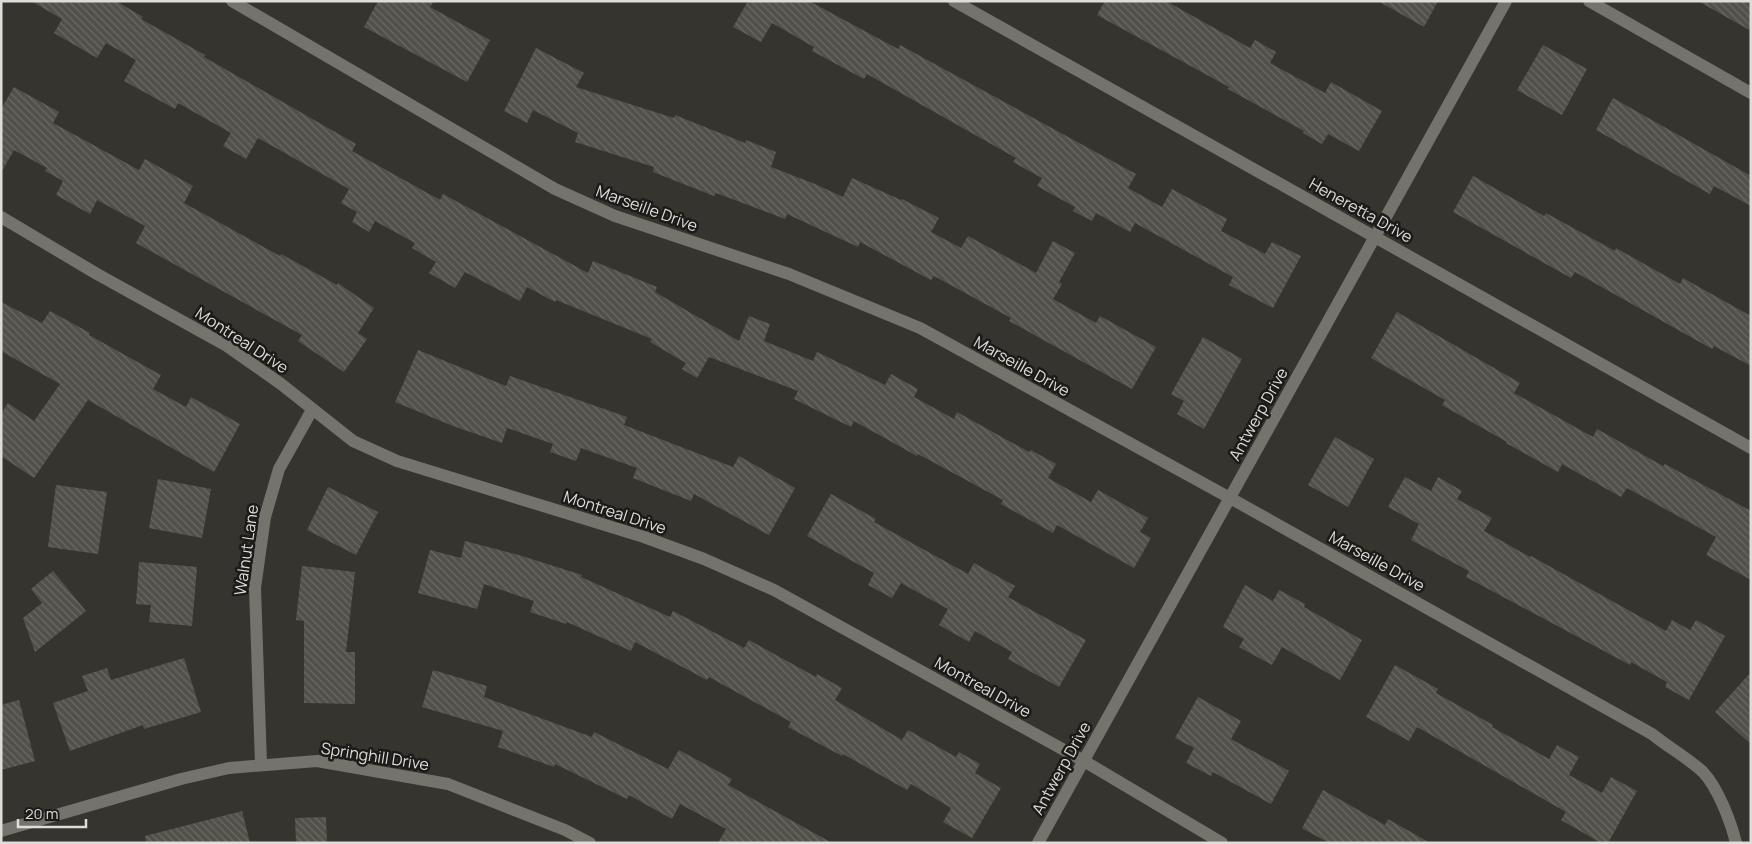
<svg xmlns="http://www.w3.org/2000/svg" width="1752" height="844" font-family="Manrope,sans-serif">
<defs>
<pattern id="building-back-hatch" width="6" height="6" patternUnits="userSpaceOnUse" patternTransform="scale(1.25)"><rect width="6" height="6" fill="#525049"/><path d="M-1 5l2 2M0 0l6 6M5-1l2 2" fill="none" stroke="#6a6963"/></pattern>
</defs>
<rect width="100%" height="100%" fill="#35342e"/>
<g fill="url(#building-back-hatch)">
<polygon points="31,1 116,1 143,17 141,19 205,55 204,57 356,144 352,151 440,200 443,194 588,273 593,261 657,287 655,292 739,341 749,316 770,324 764,341 813,361 817,352 885,385 891,374 918,389 914,397 954,419 957,412 1029,452 1031,450 1056,464 1048,478 1091,502 1098,490 1148,518 1140,532 1151,538 1134,568 1057,525 1053,533 1001,504 1003,500 918,454 917,456 854,421 851,427 794,399 798,391 709,357 697,378 682,369 686,363 650,342 652,339 556,300 555,302 527,287 520,301 465,272 455,288 429,273 436,262 412,248 415,243 375,221 369,232 352,222 357,212 341,203 349,189 258,138 246,159 223,146 231,133 178,103 175,109 124,81 136,60 106,43 97,58 54,33 62,19"/>
<polygon points="378,1 434,1 430,7 490,40 467,82 364,27"/>
<polygon points="748,1 809,1 898,49 900,45 1136,174 1128,188 1162,207 1172,189 1227,219 1221,231 1265,254 1272,242 1301,256 1273,308 1229,285 1233,277 1135,223 1130,232 1096,213 1092,221 1073,211 1075,207 1037,186 1042,178 1013,162 1016,158 867,74 864,79 812,51 814,47 772,23 761,42 733,27"/>
<polygon points="1105,1 1166,1 1250,48 1255,40 1276,52 1270,63 1325,93 1331,82 1382,111 1359,151 1328,134 1322,144 1303,133 1304,131 1228,89 1229,87 1097,15"/>
<polygon points="1378,1 1438,1 1424,27"/>
<polygon points="1698,1 1751,1 1751,31"/>
<polygon points="1543,45 1587,69 1562,115 1517,90"/>
<polygon points="536,48 584,73 576,87 674,118 675,115 745,143 746,140 776,152 771,167 815,184 843,197 852,178 901,200 902,199 939,218 931,232 961,248 968,236 1036,273 1053,241 1075,253 1059,282 1062,284 1053,299 1096,323 1100,316 1156,347 1132,389 1009,321 1011,318 934,276 931,280 860,242 858,247 787,214 785,219 716,193 714,196 653,172 654,167 575,142 578,133 533,110 527,123 504,111"/>
<polygon points="14,87 59,112 53,123 139,170 145,159 193,186 184,203 280,256 281,254 337,285 338,283 374,308 358,333 367,339 344,372 298,341 302,335 136,243 145,226 97,200 90,214 56,195 63,181 45,171 47,168 14,150 1,173 1,109"/>
<polygon points="1613,98 1751,176 1751,206 1714,186 1710,194 1596,130"/>
<polygon points="1473,176 1544,216 1546,213 1615,251 1616,248 1680,284 1683,278 1751,316 1751,366 1714,346 1712,349 1575,272 1571,278 1453,212"/>
<polygon points="1,302 42,323 50,311 90,333 89,335 161,375 153,389 186,407 191,397 240,424 214,472 88,400 34,478 1,456 1,414 8,403 34,421 60,384 1,351"/>
<polygon points="1397,312 1520,383 1514,393 1593,437 1597,429 1663,466 1665,464 1751,511 1751,580 1706,555 1716,537 1627,488 1621,497 1562,464 1558,472 1506,443 1507,442 1442,405 1445,400 1371,358"/>
<polygon points="1203,337 1242,359 1204,429 1177,414 1184,401 1171,394"/>
<polygon points="418,350 506,386 510,376 627,417 624,425 733,467 739,456 795,488 769,535 694,494 691,501 633,478 637,468 581,448 576,461 550,452 553,444 507,428 502,443 453,426 395,402"/>
<polygon points="1335,437 1374,459 1348,507 1308,485"/>
<polygon points="1405,477 1431,491 1438,477 1462,491 1457,499 1492,518 1484,531 1530,557 1531,556 1666,631 1672,620 1690,630 1696,620 1725,636 1689,700 1665,687 1667,682 1631,662 1630,665 1466,577 1469,571 1411,540 1419,524 1388,507"/>
<polygon points="158,479 211,489 202,538 149,528"/>
<polygon points="56,485 107,492 98,554 48,547"/>
<polygon points="328,487 378,512 356,555 307,530"/>
<polygon points="831,494 876,519 874,522 968,574 974,563 1015,586 1008,597 1086,640 1059,687 1008,659 1012,652 975,631 969,642 939,625 948,609 901,583 892,598 868,585 874,573 807,536"/>
<polygon points="465,541 522,556 582,575 581,577 670,617 673,611 744,648 749,640 816,677 817,674 842,688 835,700 902,740 908,730 956,757 959,752 980,764 975,773 1001,788 972,838 943,822 951,808 911,784 907,790 843,754 842,756 788,727 791,722 709,677 707,680 635,642 631,651 567,622 566,624 530,612 534,601 484,584 477,609 418,593 430,550 461,558"/>
<polygon points="139,562 197,567 192,626 149,622 151,605 136,604"/>
<polygon points="302,566 355,572 346,652 355,652 355,704 304,703 304,621 296,620"/>
<polygon points="53,571 86,611 35,652 23,618 42,603 31,589"/>
<polygon points="1245,585 1273,601 1279,590 1305,604 1304,607 1362,640 1340,680 1282,647 1272,665 1239,647 1244,639 1223,627"/>
<polygon points="184,658 201,712 144,729 143,725 70,751 53,703 88,691 82,676 107,668 111,680"/>
<polygon points="1395,665 1438,689 1436,693 1493,725 1492,727 1549,759 1557,745 1579,757 1569,775 1602,793 1611,777 1637,791 1608,843 1601,843 1561,820 1566,812 1417,727 1409,741 1366,717"/>
<polygon points="433,670 487,686 484,697 592,737 594,732 668,769 679,750 732,779 728,785 832,843 718,843 726,829 680,804 672,819 629,795 627,799 555,764 554,767 498,747 503,731 422,707"/>
<polygon points="1751,672 1751,744 1715,712"/>
<polygon points="1198,697 1241,721 1231,739 1289,771 1271,804 1213,772 1211,776 1186,763 1194,748 1175,738"/>
<polygon points="19,700 35,761 1,770 1,705"/>
<polygon points="1323,790 1385,825 1388,819 1430,843 1329,843 1302,828"/>
<polygon points="242,811 250,843 146,843 145,836"/>
<polygon points="326,817 327,843 296,843 295,818"/>
</g>
<g fill="none" stroke-linecap="round" stroke-linejoin="round">
<g stroke="#74736c" stroke-width="12">
<path d="M232 1 555 189 615 216 789 274 920 328 1230 498 1652 734C1668 747 1688 758 1703 772 1718 788 1731 822 1736 843"/>
<polyline points="954,1 1751,448"/>
<polyline points="1589,1 1751,93"/>
<polyline points="1,217 97,274 227,346 281,384 353,441 397,461 644,537 704,559 774,590 1084,761 1222,843"/>
<polyline points="261,764 255,588 265,517 279,469 312,410"/>
<polyline points="1,831 181,779 229,768 317,761 448,784 565,830 590,843"/>
<polyline points="1038,843 1506,1"/>
</g>
</g>
<g text-anchor="middle" dominant-baseline="central" stroke-width="5" stroke-linejoin="round" paint-order="stroke">
<g font-size="16" fill="#deddd9" stroke="#1c1b19">
<text transform="translate(647 208) rotate(20)">Marseille Drive</text>
<text transform="translate(1361 210) rotate(29)">Heneretta Drive</text>
<text transform="translate(242 340) rotate(33)">Montreal Drive</text>
<text transform="translate(1022 366) rotate(29)">Marseille Drive</text>
<text transform="translate(1258 414) rotate(-61)">Antwerp Drive</text>
<text transform="translate(615 512) rotate(18)">Montreal Drive</text>
<text transform="translate(246 550) rotate(-82)">Walnut Lane</text>
<text transform="translate(1377 561) rotate(29)">Marseille Drive</text>
<text transform="translate(983 687) rotate(29)">Montreal Drive</text>
<text transform="translate(375 756) rotate(9)">Springhill Drive</text>
<text transform="translate(1061 768) rotate(-61)">Antwerp Drive</text>
</g>
</g>
<rect width="1752" height="844" fill="none" stroke="#deddd9" stroke-width="5"/>
<path d="M18 819v8h68v-8" fill="none" stroke="#deddd9" stroke-width="2.5"/>
<text x="25" y="819" font-size="15" fill="#deddd9" stroke="#1c1b19" stroke-width="4" paint-order="stroke">20 m</text>
</svg>
